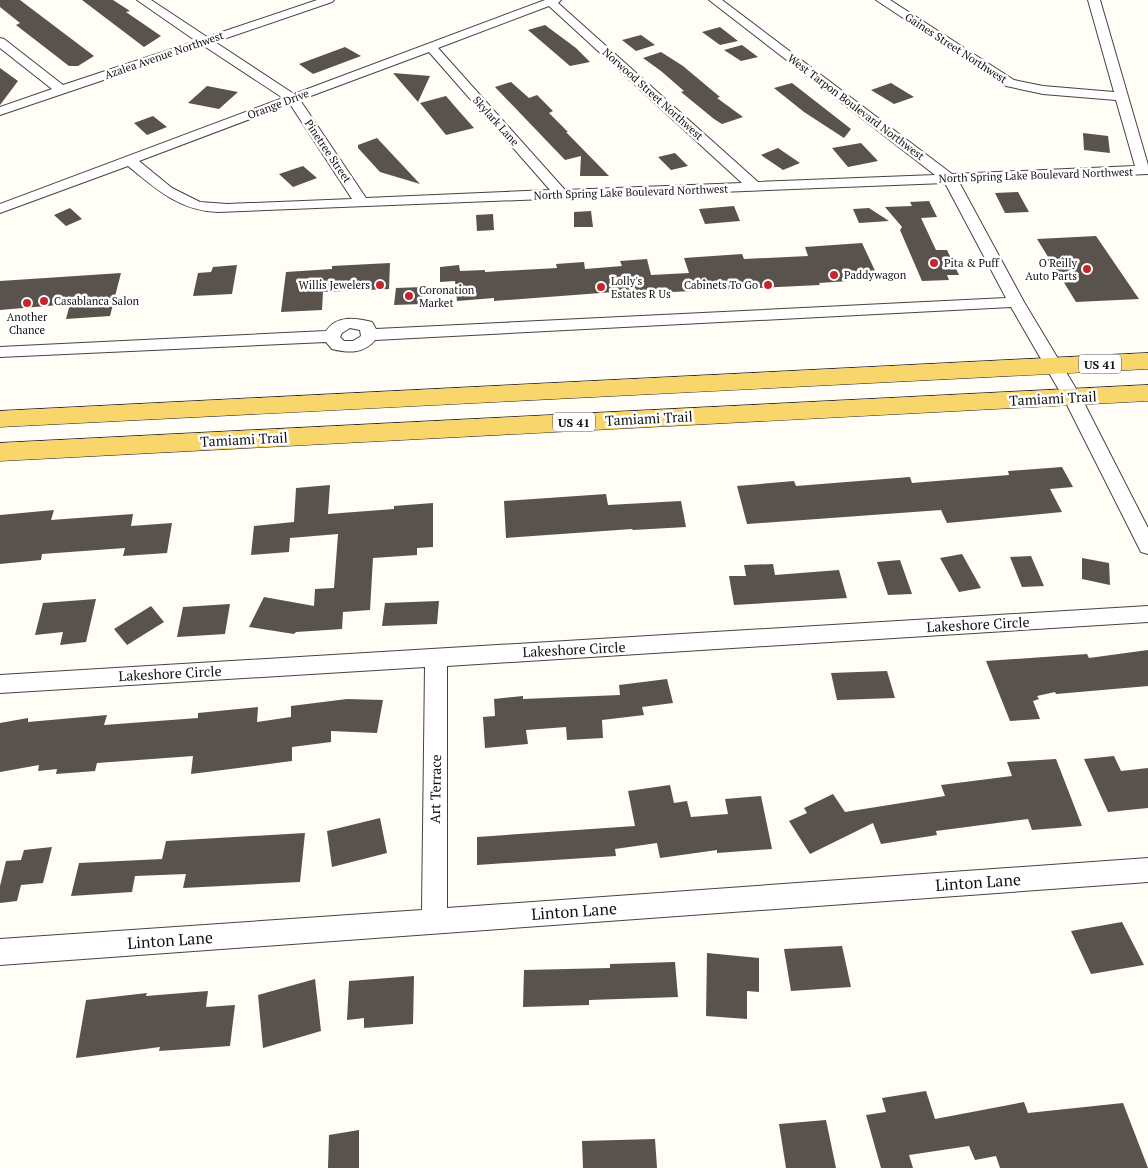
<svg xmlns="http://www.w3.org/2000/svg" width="1148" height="1168" font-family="'PT Serif',serif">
<rect width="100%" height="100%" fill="#fffdf5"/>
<g fill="#5a524d">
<polygon points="0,0 20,0 94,56 78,66 69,66 16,25 20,23 0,7"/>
<polygon points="82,0 113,0 130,11 126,12 161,36 144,47"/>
<polygon points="545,25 576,48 590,62 570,66 528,30"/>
<polygon points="720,27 738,41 720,45 702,32"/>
<polygon points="641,35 655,45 636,51 622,40"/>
<polygon points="742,45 758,57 741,61 724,50"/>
<polygon points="345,47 361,56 313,74 299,64"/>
<polygon points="661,52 683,66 720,97 717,98 743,117 722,124 714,119 681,92 684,91 661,71 643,58"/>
<polygon points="0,68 18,81 0,105"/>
<polygon points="393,73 430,76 418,102"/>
<polygon points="511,82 529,98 537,95 553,111 549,113 568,132 566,132 609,176 580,176 581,156 565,160 495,87"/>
<polygon points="792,83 851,129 844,138 804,112 774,88"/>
<polygon points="891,83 914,97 894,104 871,90"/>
<polygon points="207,86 238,92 219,109 188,103"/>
<polygon points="446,96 458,110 474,128 446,135 420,103"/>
<polygon points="153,116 167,127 147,135 134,123"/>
<polygon points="1083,133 1108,136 1110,153 1084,150"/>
<polygon points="377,138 420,184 380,172 358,148 358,145"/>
<polygon points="861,143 878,161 848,167 832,148"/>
<polygon points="778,148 800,163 783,170 761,155"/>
<polygon points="675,153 688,166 671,170 658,157"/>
<polygon points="303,166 317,178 293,187 279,174"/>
<polygon points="1018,192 1029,212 1005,213 995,193"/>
<polygon points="929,201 937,217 921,218 936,250 947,250 959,275 947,275 949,280 922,281 900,230 902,227 885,207 912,206 910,202"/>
<polygon points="734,206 740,221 705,224 699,209"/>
<polygon points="70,208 82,219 66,226 54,215"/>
<polygon points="869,208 889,221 859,223 853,209"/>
<polygon points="591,211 593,227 574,227 574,212"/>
<polygon points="493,214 494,230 477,231 476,215"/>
<polygon points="1096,236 1139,299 1076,302 1037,239"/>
<polygon points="862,243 877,275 847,277 849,281 819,283 820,285 628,294 627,291 494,301 494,298 457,301 455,281 440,282 440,267 459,265 460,271 485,270 485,272 557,268 556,264 584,262 585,269 622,266 620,261 647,259 651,275 689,273 684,258 742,254 744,259 808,256 805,247"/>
<polygon points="390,263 389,289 323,292 322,310 281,312 286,272 332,269 332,266"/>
<polygon points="237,265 232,294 193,296 198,273 211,272 213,267"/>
<polygon points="121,273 110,316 66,319 70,304 0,310 0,281"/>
<polygon points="423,287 422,304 394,305 396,288"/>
<polygon points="1062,467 1073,487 1050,489 1062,512 947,523 941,510 747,524 737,486 794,481 796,486 910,477 912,483 1009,475 1008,471"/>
<polygon points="330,485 328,514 394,509 394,506 433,503 433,547 417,548 417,555 373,558 370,610 343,612 342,629 296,632 294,634 249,627 264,597 314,606 315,589 334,588 338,534 290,538 289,552 251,555 254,526 294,522 296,488"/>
<polygon points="606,494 608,505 681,501 686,527 633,530 632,529 506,538 504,501"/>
<polygon points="54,510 51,520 133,514 131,526 172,523 167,553 123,556 125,548 42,554 41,560 0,564 0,515"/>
<polygon points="962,554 981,588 959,592 940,558"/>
<polygon points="1031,556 1044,586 1022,587 1010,557"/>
<polygon points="1082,558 1109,563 1110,585 1082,579"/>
<polygon points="900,560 912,594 888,595 877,562"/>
<polygon points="773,564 775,575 839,570 847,598 734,605 729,576 746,576 744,565"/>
<polygon points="96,599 86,642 60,645 63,632 35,635 43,603"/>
<polygon points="439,601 437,624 382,626 385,603"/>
<polygon points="230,604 225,634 177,637 183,607"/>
<polygon points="151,606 164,622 127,645 114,629"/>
<polygon points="1148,650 1148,686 1056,694 1055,692 1037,696 1039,699 1033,701 1040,719 1010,721 986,661 1087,654 1089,658"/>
<polygon points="887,671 895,698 837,700 831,673"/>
<polygon points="667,679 673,703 642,707 644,715 602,720 603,738 567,740 566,727 526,730 528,744 485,748 483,717 495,716 494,699 523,696 523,699 620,695 619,685"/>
<polygon points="347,699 383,700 377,733 331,731 331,742 292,747 292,761 191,774 193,756 97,763 95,771 56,774 57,769 38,771 39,765 0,772 0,723 28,718 28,722 107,715 104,725 198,718 198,713 258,707 257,722 291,717 291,706"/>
<polygon points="1114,756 1121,771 1148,768 1148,808 1108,812 1084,759"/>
<polygon points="1056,759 1082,826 1032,830 1028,819 936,831 937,835 881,844 873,823 810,854 789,821 807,813 804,808 833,794 845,812 945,796 941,785 1012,776 1007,762"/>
<polygon points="670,785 674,803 687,801 691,817 728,814 725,799 761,796 772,849 717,853 717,850 660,858 657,843 615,849 616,856 477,865 477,837 635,826 628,791"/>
<polygon points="380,818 387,853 332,867 327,831"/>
<polygon points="305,833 300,882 183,888 186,874 135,876 132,892 71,896 79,863 162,859 166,841"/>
<polygon points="52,847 43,883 21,885 17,901 0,903 0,886 6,861 21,860 24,850"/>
<polygon points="1122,922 1144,965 1091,974 1071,931"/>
<polygon points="842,946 851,987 791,991 784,949"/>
<polygon points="707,953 759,958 759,992 747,991 747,1019 706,1016"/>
<polygon points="675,962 678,997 589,1000 589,1005 523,1007 524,970 610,968 610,964"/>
<polygon points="414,976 413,1024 364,1028 364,1018 347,1020 349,981"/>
<polygon points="315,979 321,1031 263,1048 258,995"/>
<polygon points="208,991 206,1007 235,1005 230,1046 159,1051 160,1047 76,1058 86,1000 147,993 146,996"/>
<polygon points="926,1091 935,1119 1024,1102 1028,1113 1123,1103 1148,1168 1000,1168 996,1156 975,1160 969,1146 909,1155 913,1168 881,1168 866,1115 886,1112 882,1098"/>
<polygon points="826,1120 836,1168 786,1168 779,1124"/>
<polygon points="359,1130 359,1168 328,1168 329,1135"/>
<polygon points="655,1139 657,1168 583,1168 582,1141"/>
</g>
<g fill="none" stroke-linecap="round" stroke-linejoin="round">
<defs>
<g id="minor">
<path d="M137 0H151L207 37 317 0H334L332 2 215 42 294 94 545 0H561L558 3 758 182 935 175 709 0H722L952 174 1135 166 1116 100 1043 94 1006 86 876 0H890L1014 80 1043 86 1114 92 1088 0H1100L1148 165V174L959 182 1024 302 1081 397 1148 528V554L1141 552 1063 397 1011 307 375 340C364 354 348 353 332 349L326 342 0 357V347L326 331C337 315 355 318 372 322L376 329 1006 298 945 183 218 212C180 211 156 189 128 166L0 213V204L283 98 204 46 0 115V107L52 89 0 48V38L4 39 63 85 196 41ZM549 6 742 183 565 190 438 48ZM429 52 550 190 366 198 300 100ZM290 104 352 199 227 204 200 202 172 188 139 161ZM350 328 360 330 361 336 353 341H344L340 337 342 333Z"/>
<polygon points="1148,606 1148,622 447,666 447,908 1148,858 1148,882 0,965 0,939 422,910 425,667 0,693 0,675"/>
</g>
<g id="primary">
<polygon points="1148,353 1148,369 0,427 0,411"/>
<polygon points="1148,385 1148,401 0,461 0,443"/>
</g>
</defs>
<use href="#minor" stroke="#444" stroke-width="2"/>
<use href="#primary" stroke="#222" stroke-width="1"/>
<use href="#minor" fill="#fff" fill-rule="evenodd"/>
<use href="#primary" fill="#f9d66b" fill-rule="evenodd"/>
</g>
<g fill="#c4262e" stroke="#fff" stroke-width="2">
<circle cx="934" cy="263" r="5"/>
<circle cx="1087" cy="269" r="5"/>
<circle cx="834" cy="275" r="5"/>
<circle cx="380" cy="285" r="5"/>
<circle cx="768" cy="285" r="5"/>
<circle cx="601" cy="287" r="5"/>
<circle cx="409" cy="296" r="5"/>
<circle cx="44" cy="301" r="5"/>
<circle cx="27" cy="303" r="5"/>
</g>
<g text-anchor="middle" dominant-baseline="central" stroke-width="5" stroke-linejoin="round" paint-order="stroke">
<g font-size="11" fill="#111" stroke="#fff">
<text transform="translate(956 48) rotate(33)">Gaines Street Northwest</text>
<text transform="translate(164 55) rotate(-19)">Azalea Avenue Northwest</text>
<text transform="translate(653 94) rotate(42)">Norwood Street Northwest</text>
<text transform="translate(278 104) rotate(-21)">Orange Drive</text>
<text transform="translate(856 107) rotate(37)">West Tarpon Boulevard Northwest</text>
<text transform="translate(496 121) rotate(48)">Skylark Lane</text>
<text transform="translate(328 151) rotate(56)">Pinetree Street</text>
<text transform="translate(1036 175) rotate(-2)">North Spring Lake Boulevard Northwest</text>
<text transform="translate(631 192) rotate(-2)">North Spring Lake Boulevard Northwest</text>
</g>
<g font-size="11" fill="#111" stroke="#fff" text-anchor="start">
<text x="944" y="263">Pita &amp; Puff</text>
<text x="1077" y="263" text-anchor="end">O'Reilly<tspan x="1077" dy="13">Auto Parts</tspan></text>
<text x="844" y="275">Paddywagon</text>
<text x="611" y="281">Lolly's<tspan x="611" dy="13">Estates R Us</tspan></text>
<text x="370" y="285" text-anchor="end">Willis Jewelers</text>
<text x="758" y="285" text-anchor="end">Cabinets To Go</text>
<text x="419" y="290">Coronation<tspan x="419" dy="13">Market</tspan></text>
<text x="54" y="301">Casablanca Salon</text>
<text x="27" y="317" text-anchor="middle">Another<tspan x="27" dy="13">Chance</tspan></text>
</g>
<g fill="#fff" stroke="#585858" stroke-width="1">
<rect x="1079" y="354.5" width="42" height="19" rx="4"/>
<rect x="553" y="412.5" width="42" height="19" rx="4"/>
</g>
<g font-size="12" font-weight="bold" fill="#111">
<text x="1100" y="364">US 41</text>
<text x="574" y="422">US 41</text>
</g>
<g font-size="14" fill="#111" stroke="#fff">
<text transform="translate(1053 398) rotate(-3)">Tamiami Trail</text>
<text transform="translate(649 418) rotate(-3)">Tamiami Trail</text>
<text transform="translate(244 439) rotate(-3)">Tamiami Trail</text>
<text transform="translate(978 624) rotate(-3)">Lakeshore Circle</text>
<text transform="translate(574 649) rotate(-3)">Lakeshore Circle</text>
<text transform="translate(170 673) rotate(-3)">Lakeshore Circle</text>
<text transform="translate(435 789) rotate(-89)">Art Terrace</text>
</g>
<g font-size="16" fill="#111" stroke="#fff">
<text transform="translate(978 882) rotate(-4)">Linton Lane</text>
<text transform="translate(574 911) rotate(-4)">Linton Lane</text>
<text transform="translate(170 940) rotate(-4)">Linton Lane</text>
</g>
</g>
</svg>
